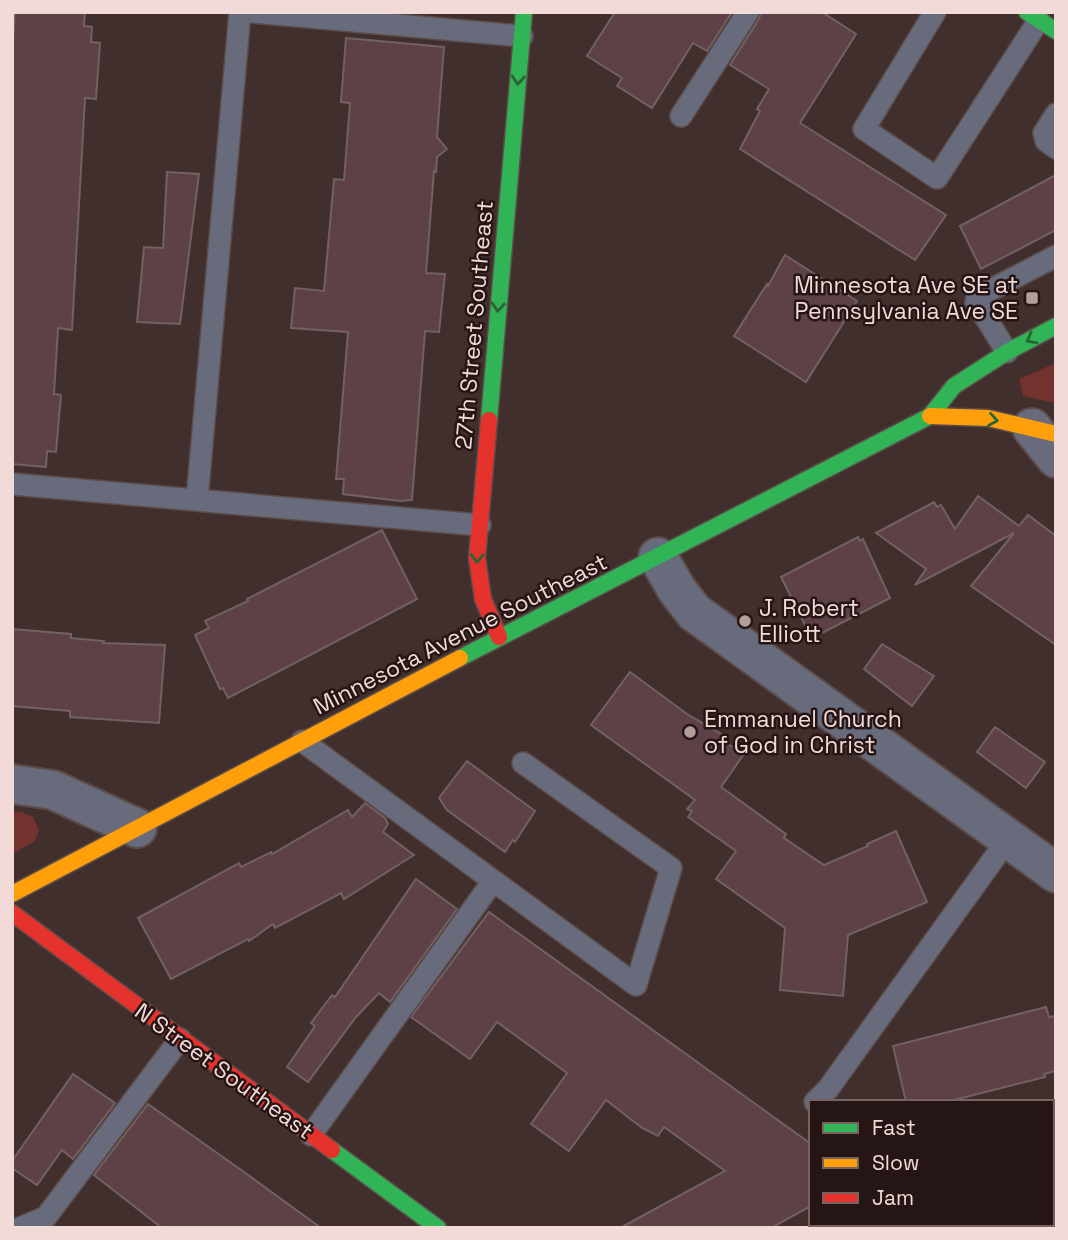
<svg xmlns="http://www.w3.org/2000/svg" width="1068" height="1240" font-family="'Space Grotesk',sans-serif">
<rect width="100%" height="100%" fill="#412f2d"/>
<g fill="#73322d">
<polygon points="1056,363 1056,403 1023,396 1019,379"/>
<polygon points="12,812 22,812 33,817 39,830 35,841 12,854"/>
</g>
<g fill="#5d4147" stroke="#716162" stroke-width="2">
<polygon points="15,12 85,12 84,26 92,27 91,42 100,43 96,99 85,98 72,330 58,328 54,394 61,395 56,452 47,451 46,467 12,464 12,55"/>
<polygon points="615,12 732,12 707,51 693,43 652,108 617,86 622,78 587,56"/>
<polygon points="761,12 822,12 856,34 800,123 946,215 915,260 740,149 760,111 757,109 769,89 730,65 759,19"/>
<polygon points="346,38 444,47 437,137 447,149 437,157 436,172 434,171 426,273 445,274 439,332 425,331 412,500 400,501 343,494 344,479 336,479 348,332 291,328 295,288 324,291 334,179 344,180 350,103 341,102"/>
<polygon points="167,172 199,174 180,324 137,322 144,247 163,248"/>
<polygon points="1056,175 1056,230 981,269 960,226"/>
<polygon points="785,255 857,301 806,382 734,336 767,284 768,286"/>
<polygon points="978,496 1019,526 1028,515 1056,536 1056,645 971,586 1014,533 915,585 926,569 876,533 934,502 937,507 941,505 955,529"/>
<polygon points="382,530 417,599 228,698 223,688 220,689 195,635 209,628 205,621 248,601 247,599"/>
<polygon points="858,537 860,541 863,539 890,598 822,633 809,633 781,577"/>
<polygon points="12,629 71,634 71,638 104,641 103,643 165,645 159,723 70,717 70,711 12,706"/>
<polygon points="882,644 934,676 912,706 864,669"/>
<polygon points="630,672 687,714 728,738 725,742 744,754 721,787 786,834 784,838 824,865 868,846 867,844 896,831 927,902 848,935 843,996 780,990 785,928 716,879 736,851 688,817 692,811 687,809 695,800 591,725"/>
<polygon points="995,727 1045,762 1026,788 977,752"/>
<polygon points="467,761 535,811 515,842 513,840 505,852 447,810 439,798"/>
<polygon points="365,803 385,818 388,824 383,832 414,855 344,899 341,893 275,928 273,924 249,941 248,939 171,979 138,918 239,863 241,867 271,852 272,854 348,810 352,817"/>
<polygon points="416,879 457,909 390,1002 379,993 356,1017 308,1082 287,1067 315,1026 311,1023 332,995 335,997"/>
<polygon points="489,912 811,1144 811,1206 771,1228 620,1228 725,1171 664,1127 658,1136 642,1128 606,1100 569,1151 531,1124 567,1073 497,1022 470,1059 411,1017"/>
<polygon points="1046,1007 1049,1017 1056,1016 1056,1071 1044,1074 1045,1077 946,1102 906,1102 893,1046"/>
<polygon points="73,1074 115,1103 73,1159 62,1150 37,1185 12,1168 12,1161"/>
<polygon points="148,1104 251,1177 321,1228 162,1228 94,1175"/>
</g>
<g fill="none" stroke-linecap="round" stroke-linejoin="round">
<defs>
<g id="lane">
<polyline points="252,12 522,36"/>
<polyline points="935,12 864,129 937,178 1039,20"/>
<polyline points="1056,114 1044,133 1046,141 1056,148"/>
<polyline points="681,116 748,12"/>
<polyline points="1007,352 976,302 977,297 1056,256"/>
<polyline points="12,484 480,525"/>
<polyline points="197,500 240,12"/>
<polyline points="302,741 636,985 671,868 523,763"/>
<polyline points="815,1102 828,1089 1008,839"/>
<polyline points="311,1135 493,881"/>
<polyline points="20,1228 46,1217 180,1039"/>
</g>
<g id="street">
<polyline points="1032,428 1056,458"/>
<polyline points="658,557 677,590 694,612 1056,873"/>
<polyline points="12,784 53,790 137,828"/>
<polyline points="1052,1182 1056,1181"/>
<polyline points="914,1228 922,1224"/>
</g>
<g id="fast">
<polyline points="1027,12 1056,31"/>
<polyline points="489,420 524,12"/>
<polyline points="460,658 930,416 954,386 1007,352 1056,326"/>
<polyline points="332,1150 438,1228"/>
</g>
<g id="slow">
<polyline points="930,416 988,418 1056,434"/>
<polyline points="12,894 460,658"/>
</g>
<g id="jam">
<polyline points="489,420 477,558 483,599 499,637"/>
<polyline points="12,913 332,1150"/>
</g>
</defs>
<use href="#lane" stroke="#5b4c4a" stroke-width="24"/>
<use href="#street" stroke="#5b4c4a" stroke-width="42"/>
<use href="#fast" stroke="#5b4c4a" stroke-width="19"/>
<use href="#slow" stroke="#5b4c4a" stroke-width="19"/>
<use href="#jam" stroke="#5b4c4a" stroke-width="19"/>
<use href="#lane" stroke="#676b7b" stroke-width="21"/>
<use href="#street" stroke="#676b7b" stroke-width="38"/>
<use href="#fast" stroke="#30b455" stroke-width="16"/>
<use href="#slow" stroke="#ff9f0a" stroke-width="16"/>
<use href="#jam" stroke="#e5322d" stroke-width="16"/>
</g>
<defs><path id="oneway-chevron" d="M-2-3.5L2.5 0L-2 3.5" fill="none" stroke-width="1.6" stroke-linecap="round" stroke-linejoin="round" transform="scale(1.75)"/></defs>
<g stroke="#2a6434">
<use href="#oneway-chevron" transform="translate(518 80) rotate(95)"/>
<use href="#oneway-chevron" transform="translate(498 307) rotate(95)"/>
<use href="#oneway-chevron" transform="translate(1031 339) rotate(152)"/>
<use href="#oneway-chevron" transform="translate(993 420) rotate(10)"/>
<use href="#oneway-chevron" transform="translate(477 558) rotate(92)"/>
</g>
<g fill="#b39e9c" stroke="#251514" stroke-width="2.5">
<rect x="1025" y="291" width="14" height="14" rx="3.5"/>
<circle cx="745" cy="621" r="7"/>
<circle cx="690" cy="732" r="7"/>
</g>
<g text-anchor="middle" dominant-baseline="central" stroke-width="5" stroke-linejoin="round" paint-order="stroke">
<g font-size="23" fill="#f1dad8" stroke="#251514" text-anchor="start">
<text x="1018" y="285" text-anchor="end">Minnesota Ave SE at<tspan x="1018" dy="26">Pennsylvania Ave SE</tspan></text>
<text x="759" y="608">J. Robert<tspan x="759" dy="26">Elliott</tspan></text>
<text x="704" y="719">Emmanuel Church<tspan x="704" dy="26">of God in Christ</tspan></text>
</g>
<g font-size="23" fill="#f1dad8" stroke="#251514">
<text transform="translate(474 325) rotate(-85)">27th Street Southeast</text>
<text transform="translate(460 634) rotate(-27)">Minnesota Avenue Southeast</text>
<text transform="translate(224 1071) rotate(36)">N Street Southeast</text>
</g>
</g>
<rect width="1068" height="1240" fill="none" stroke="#f1dad8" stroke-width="28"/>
<rect x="809" y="1100" width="245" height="126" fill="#251514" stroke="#776462" stroke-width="2"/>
<rect x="823" y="1123" width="35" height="10" fill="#30b455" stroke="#776462" stroke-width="2"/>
<text x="872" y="1135" font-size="21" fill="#f1dad8">Fast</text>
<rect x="823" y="1158" width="35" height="10" fill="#ff9f0a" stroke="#776462" stroke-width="2"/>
<text x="872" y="1170" font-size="21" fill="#f1dad8">Slow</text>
<rect x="823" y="1193" width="35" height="10" fill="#e5322d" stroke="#776462" stroke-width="2"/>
<text x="872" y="1205" font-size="21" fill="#f1dad8">Jam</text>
</svg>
